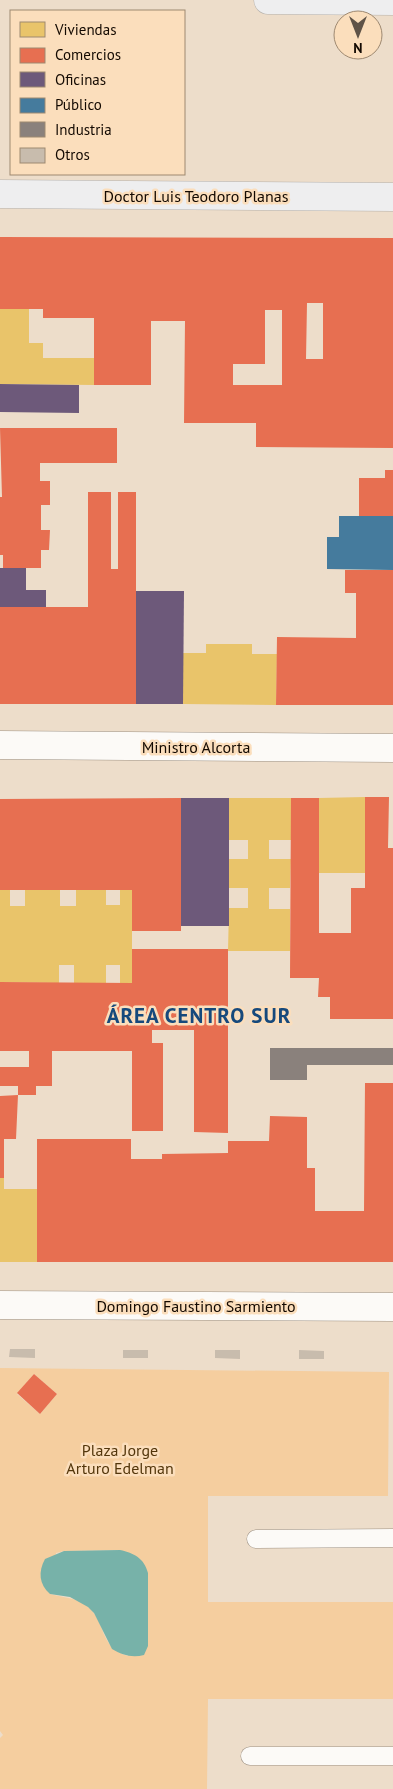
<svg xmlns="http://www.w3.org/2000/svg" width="393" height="1789" font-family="'PT Sans',sans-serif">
<rect width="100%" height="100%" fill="#edddca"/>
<path fill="#f5ce9f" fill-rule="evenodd" d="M0 1368 389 1372 388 1496H208V1602H393V1699H208L207 1789H0V1738L3 1735 0 1731ZM34 1374 57 1394 40 1414 17 1394ZM120 1550 128 1656C98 1647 107 1622 87 1606 75 1597 64 1598 50 1594L56 1553 64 1551Z"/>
<path fill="#77b2a9" d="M120 1550C134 1553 144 1558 148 1573V1646L144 1655C132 1658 122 1655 112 1649L94 1613 88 1607 70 1597 50 1594C39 1584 38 1572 45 1559L64 1551Z"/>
<g fill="#e9c46a">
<polygon points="0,309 29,309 29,343 43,343 43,358 94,358 94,385 0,384"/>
<polygon points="206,644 252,644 252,654 277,654 276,705 183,704 183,653 206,653"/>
<polygon points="365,797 365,873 319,873 319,798"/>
<polygon points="229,798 291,798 291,840 269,840 269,859 291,859 290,888 269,888 269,909 290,909 290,951 228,951 229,908 248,908 248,888 229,888 229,859 248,859 248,840 229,840"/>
<polygon points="0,890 10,890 10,906 25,906 25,890 60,890 60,906 76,906 76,890 106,890 106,905 120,905 120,890 132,890 132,983 120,983 120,965 106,965 106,983 74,983 74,965 59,965 59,983 0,982"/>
<polygon points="0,1178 4,1178 4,1189 37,1189 37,1262 0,1262"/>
</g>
<g fill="#e76f51" fill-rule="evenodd">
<path d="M0 237 393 238V448L256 447V423H184L185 321H151V385H94V318H43V309H0ZM307 303H323V359H306ZM265 310H282V385H233V364H265Z"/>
<polygon points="0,428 117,428 117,463 40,463 40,481 50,481 50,505 41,505 41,530 50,530 49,550 41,550 41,568 3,568 3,555 0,555 0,497 2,497"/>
<polygon points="385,470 393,470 393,516 359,516 359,478 385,478"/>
<polygon points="88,492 111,492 111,569 118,569 118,492 136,492 136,704 0,704 0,607 88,607"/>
<polygon points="345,570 393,570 393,705 276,705 277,637 356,638 356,593 345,593"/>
<polygon points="365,797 389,797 388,848 393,848 393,1019 330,1019 330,997 318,997 319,978 290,978 291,798 319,798 319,933 351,933 351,888 365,888"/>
<polygon points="181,798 181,931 132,931 132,890 0,890 0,799"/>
<polygon points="132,949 228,949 228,1133 194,1132 194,1030 152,1030 152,1043 163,1043 163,1131 132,1131 132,1051 52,1051 52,1086 36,1086 36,1095 18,1095 18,1086 0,1086 0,1067 29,1067 29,1051 0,1051 0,982 132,983"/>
<polygon points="365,1083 393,1083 393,1262 37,1262 37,1139 131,1139 131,1159 162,1159 162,1154 228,1153 228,1141 269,1141 270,1116 307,1117 307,1168 315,1168 315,1211 364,1211"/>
<polygon points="18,1095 16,1139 4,1139 4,1178 0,1178 0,1096"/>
<polygon points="34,1374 57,1394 40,1414 17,1393"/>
</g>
<g fill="#6d597a">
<polygon points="0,384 79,385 79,413 0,412"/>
<polygon points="0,568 26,568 26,590 46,590 46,607 0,607"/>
<polygon points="136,591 184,591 183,704 136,704"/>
<rect x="181" y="798" width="48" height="128"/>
</g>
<polygon fill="#457b9d" points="339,516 393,516 393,570 327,569 327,537 339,537"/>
<polygon fill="#8a817c" points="270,1048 393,1048 393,1065 307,1065 307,1080 270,1080"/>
<g fill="#c8bcad">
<polygon points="10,1349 35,1349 35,1358 9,1357"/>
<rect x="123" y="1350" width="25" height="8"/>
<polygon points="215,1350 240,1350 240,1359 215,1358"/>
<polygon points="299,1350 324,1351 324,1359 299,1359"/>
</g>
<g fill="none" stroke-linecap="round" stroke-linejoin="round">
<defs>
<g id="service">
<polyline points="256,1539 393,1538"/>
<polyline points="250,1756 393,1756"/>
</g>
<polyline id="minor" points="0,745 393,748"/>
<polyline id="secondary" points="0,1305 393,1307"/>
<g id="trunk">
<polyline points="268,0 393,1"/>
<polyline points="0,194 393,197"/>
</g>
</defs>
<use href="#service" stroke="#9e9284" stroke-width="19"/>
<use href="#minor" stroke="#9e9284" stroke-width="29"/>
<use href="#secondary" stroke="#9e9284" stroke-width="29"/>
<use href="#trunk" stroke="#b5b1ac" stroke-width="29"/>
<use href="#service" stroke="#fcfaf7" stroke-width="18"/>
<use href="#minor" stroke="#fcfaf7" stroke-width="28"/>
<use href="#secondary" stroke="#fcfaf7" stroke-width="28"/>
<use href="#trunk" stroke="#eeeeef" stroke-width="28"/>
</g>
<g text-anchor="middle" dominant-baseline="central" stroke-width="5" stroke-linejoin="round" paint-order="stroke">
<g font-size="16" fill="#130901" stroke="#fbdebc">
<text x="196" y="196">Doctor Luis Teodoro Planas</text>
<text x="196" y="747">Ministro Alcorta</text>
<text x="196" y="1306">Domingo Faustino Sarmiento</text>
</g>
<g font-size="16" fill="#53360b" stroke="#fbdebc">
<text x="120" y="1450">Plaza Jorge<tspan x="120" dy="18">Arturo Edelman</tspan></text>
</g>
<g font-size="21" font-weight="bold" letter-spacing="1" fill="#16497c" stroke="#fbdebc">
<text x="199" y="1015">ÁREA CENTRO SUR</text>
</g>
</g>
<rect x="10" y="10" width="175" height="165" fill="#fbdebc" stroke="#9e8971"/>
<rect x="20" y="22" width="25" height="15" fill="#e9c46a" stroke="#9e8971"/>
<text x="55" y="35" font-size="15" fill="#130901">Viviendas</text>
<rect x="20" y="48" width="25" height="15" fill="#e76f51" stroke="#9e8971"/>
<text x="55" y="60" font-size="15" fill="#130901">Comercios</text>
<rect x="20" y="72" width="25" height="15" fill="#6d597a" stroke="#9e8971"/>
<text x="55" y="85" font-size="15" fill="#130901">Oficinas</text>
<rect x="20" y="98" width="25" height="15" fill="#457b9d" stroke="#9e8971"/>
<text x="55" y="110" font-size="15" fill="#130901">Público</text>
<rect x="20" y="122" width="25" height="15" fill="#8a817c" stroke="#9e8971"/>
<text x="55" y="135" font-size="15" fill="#130901">Industria</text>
<rect x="20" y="148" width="25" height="15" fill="#c8bcad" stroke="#9e8971"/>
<text x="55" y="160" font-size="15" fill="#130901">Otros</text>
<g transform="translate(358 35) rotate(180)"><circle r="24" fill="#fbdebc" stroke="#9e8971"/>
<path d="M0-4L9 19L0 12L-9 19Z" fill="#5f5347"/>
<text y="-8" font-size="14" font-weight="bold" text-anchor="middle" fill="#130901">N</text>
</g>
</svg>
